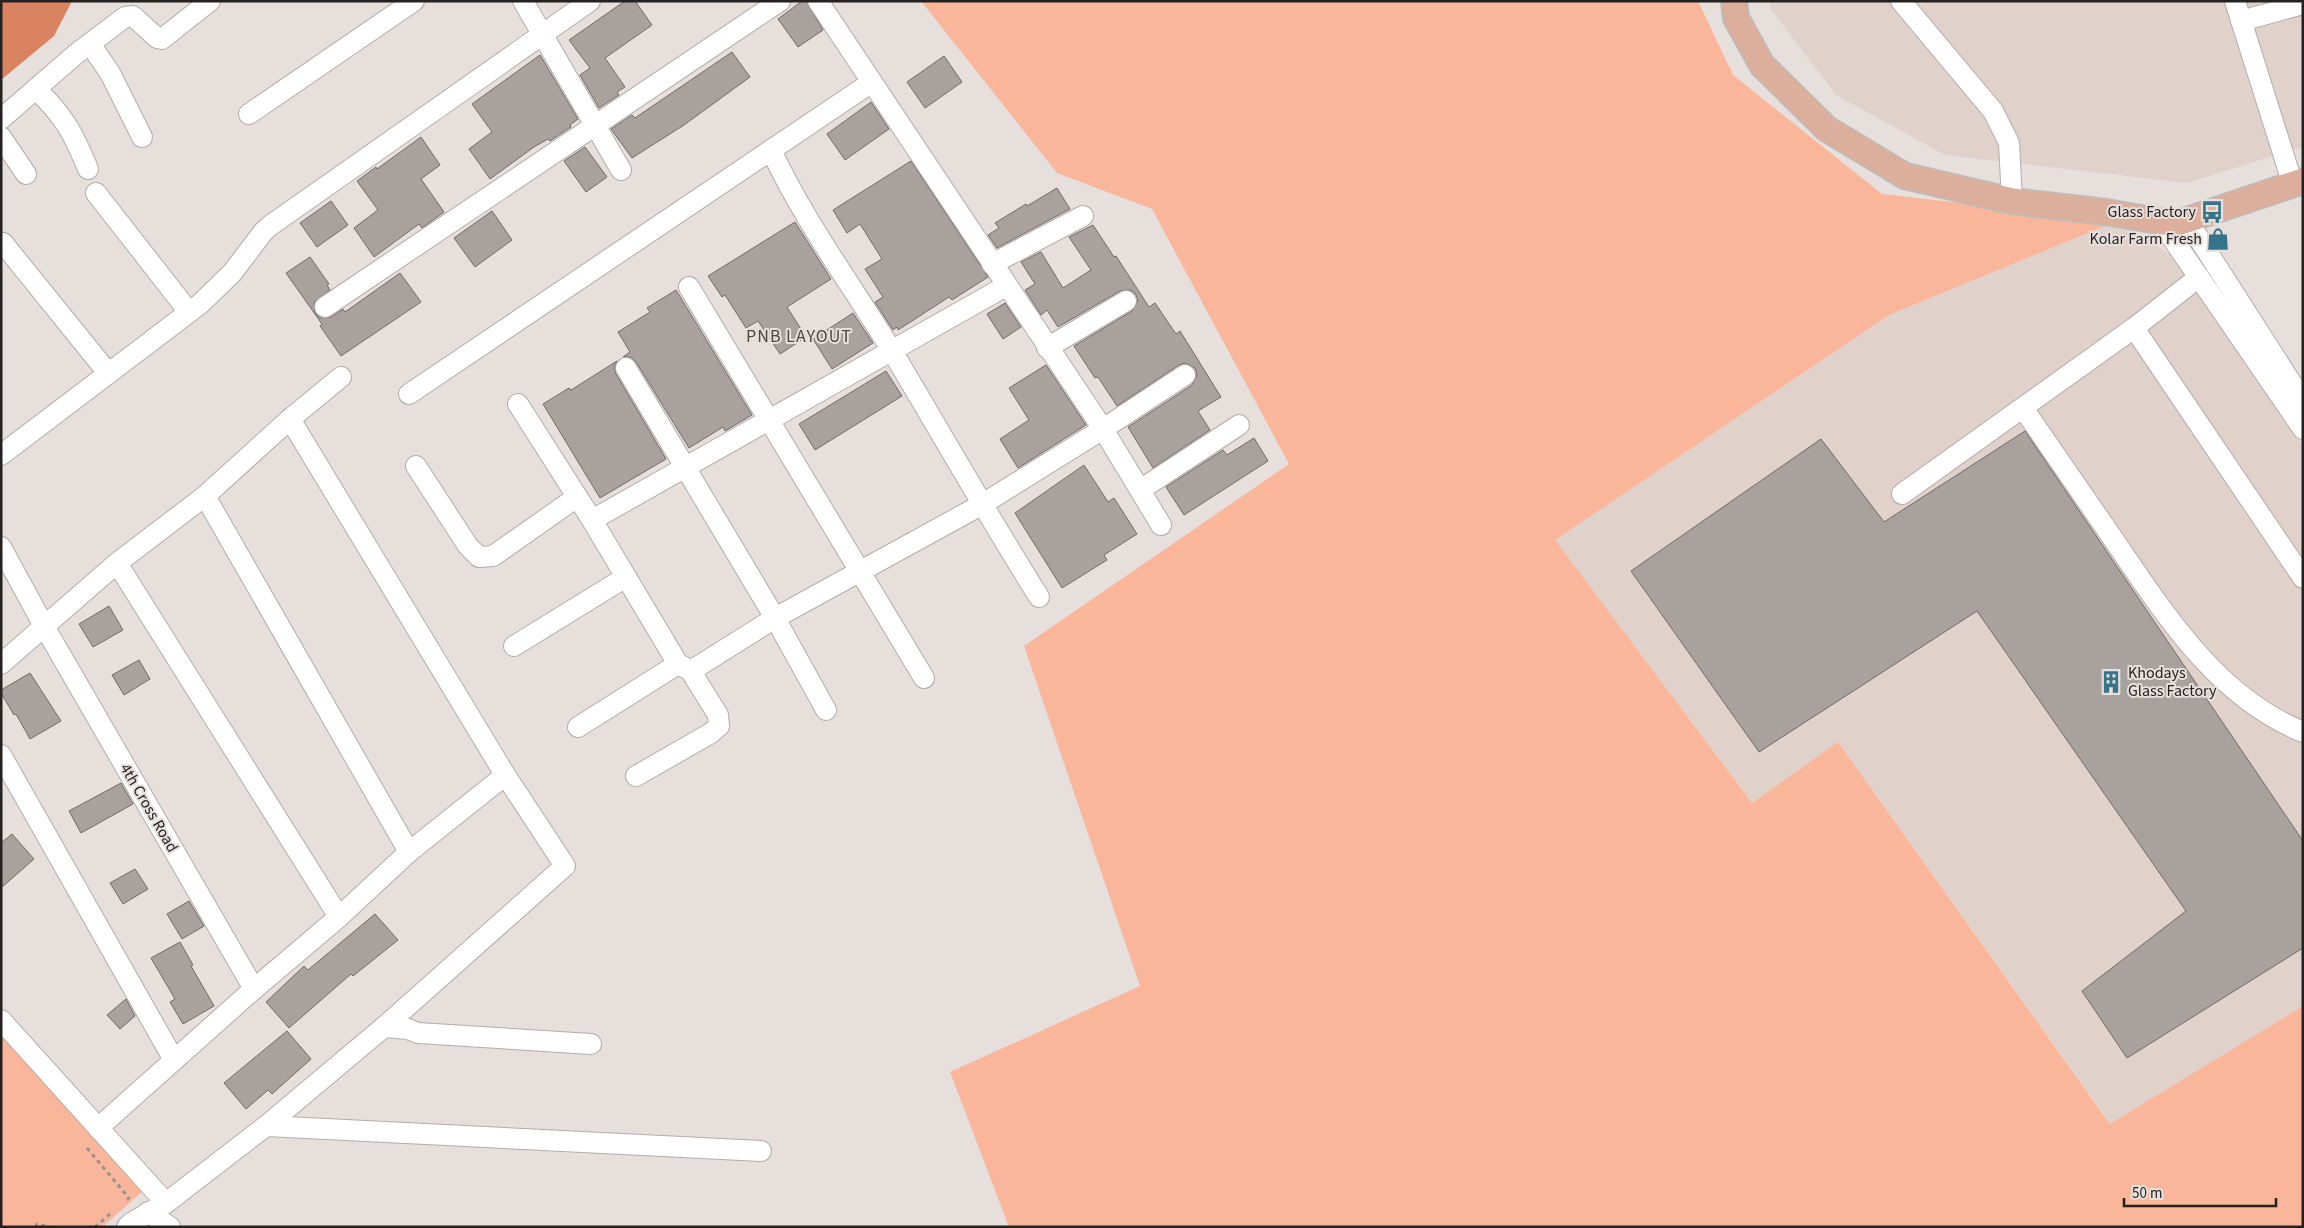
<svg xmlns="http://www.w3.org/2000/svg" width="2304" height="1228" font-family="'Source Sans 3',sans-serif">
<rect width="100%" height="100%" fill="#e6dfdc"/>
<g fill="#e0d1cb">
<polygon points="1770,1 2303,1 2303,147 2186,183 1945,155 1836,95 1770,8"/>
<polygon points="2117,221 2171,255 2303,446 2303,1006 2111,1124 1838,742 1752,803 1554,540 1889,315"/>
</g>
<g fill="#f9b69b">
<polygon points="921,1 1698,1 1733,75 1882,194 2117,221 1889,315 1555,540 1752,803 1838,742 2110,1124 2303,1006 2303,1227 1009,1227 950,1072 1140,986 1024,646 1289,464 1152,209 1057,173"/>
<polygon points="1,1036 143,1191 102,1227 1,1227"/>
</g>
<polygon fill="#d98360" points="1,1 72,1 54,36 1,80"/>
<g fill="#a8a19e" stroke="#716a68">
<polygon points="625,1 635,1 652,25 605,58 625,87 617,92 619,95 599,108 580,75 590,68 569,40"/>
<polygon points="802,1 806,1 823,30 798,47 778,19"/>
<polygon points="732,52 750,77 684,125 632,158 611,129 632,115 635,118"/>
<polygon points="540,55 578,119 570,125 571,127 550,141 548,139 534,147 490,179 469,149 492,132 472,104"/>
<polygon points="944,56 962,82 925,108 907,82"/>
<polygon points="871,102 889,129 845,160 827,134"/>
<polygon points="421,137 440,165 421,179 444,212 422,228 419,224 374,257 354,228 378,210 357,181 376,167 377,169"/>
<polygon points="585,147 607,177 586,192 564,161"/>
<polygon points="911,161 988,277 952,300 949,297 898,330 897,327 893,330 875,302 883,297 865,269 882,259 860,224 847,233 833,210"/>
<polygon points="1057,188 1070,209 997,248 988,235 999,228 995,223 1026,204 1027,206"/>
<polygon points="331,201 348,225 317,247 300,223"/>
<polygon points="492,211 512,240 475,267 454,238"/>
<polygon points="795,222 831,279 787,307 806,337 780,354 758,321 746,328 725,295 722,297 708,276"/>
<polygon points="1093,225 1114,257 1116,256 1149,307 1155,303 1176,334 1180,331 1221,397 1198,411 1210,430 1153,468 1128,427 1192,385 1197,375 1195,368 1185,363 1179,365 1117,406 1098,377 1095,378 1074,346 1132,311 1138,301 1136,295 1131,290 1120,291 1058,327 1047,310 1041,315 1025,290 1035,284 1021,262 1041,252 1063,288 1091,270 1069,237"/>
<polygon points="310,257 329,284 327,285 330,290 314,302 315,313 320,318 331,317 343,309 345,312 400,273 421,302 341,356 320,326 322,324 286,273"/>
<polygon points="676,290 752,415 725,431 723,427 689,448 636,362 631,357 623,357 630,352 618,332 650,312 647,308"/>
<polygon points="1005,303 1021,327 1003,339 987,314"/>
<polygon points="853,313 873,343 832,369 813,339"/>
<polygon points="617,361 614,368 616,374 666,459 600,498 543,404 569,388 571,390"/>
<polygon points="1046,365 1086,425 1018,468 1000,439 1029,420 1009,388"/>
<polygon points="886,371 902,396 815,450 799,424"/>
<polygon points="2025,431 2303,841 2303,948 2127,1058 2082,991 2186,911 1977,611 1759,752 1631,571 1821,439 1884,522"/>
<polygon points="1254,438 1268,461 1184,515 1166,487 1223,450 1227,455"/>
<polygon points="1084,465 1108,502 1114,498 1137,534 1104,555 1107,560 1062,588 1015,513"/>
<polygon points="109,606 123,630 93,647 79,624"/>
<polygon points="139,660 150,679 124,695 112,675"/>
<polygon points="30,673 61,721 30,739 16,714 14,715 1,693 1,690"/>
<polygon points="121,783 133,804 81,833 69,811"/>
<polygon points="12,834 34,859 1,888 1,843"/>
<polygon points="135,869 148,889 123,904 110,883"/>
<polygon points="189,901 204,926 182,939 167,914"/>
<polygon points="375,914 398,940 353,976 351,974 289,1028 266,1002 304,966 308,970"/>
<polygon points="180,942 193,965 191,966 214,1006 183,1024 170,1002 175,999 151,958"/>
<polygon points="126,999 135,1016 120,1029 107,1015"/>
<polygon points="287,1031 311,1059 272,1094 268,1090 246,1109 224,1083"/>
</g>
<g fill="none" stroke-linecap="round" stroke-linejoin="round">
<defs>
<g id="minor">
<polyline points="523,1 621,170"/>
<polyline points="818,1 1103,429 1161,525"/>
<polyline points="1901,1 1993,111 2009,143 2012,201"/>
<polyline points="2235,1 2293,185"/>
<polyline points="2241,21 2303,4"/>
<polyline points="90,44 110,73 142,137"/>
<path d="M36 89C65 117 73 133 88 169"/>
<polyline points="249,114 414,1"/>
<polyline points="1,119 76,54 125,17 133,16 157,38 162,39 210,1"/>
<polyline points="1,137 26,174"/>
<path d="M771 150C804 221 851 284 892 351 941 433 988 516 1039 597"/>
<polyline points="96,193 189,312"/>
<polyline points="2187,220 2303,401"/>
<polyline points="2161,222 2303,429"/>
<polyline points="3,243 108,373"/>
<polyline points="992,264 1083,216"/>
<polyline points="689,287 924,678"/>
<polyline points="325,307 780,1"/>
<polyline points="2134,328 2303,578"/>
<polyline points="1047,348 1126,301"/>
<polyline points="626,368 775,618 826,710"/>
<polyline points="409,394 872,82"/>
<polyline points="518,404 592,520 678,664 690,670 697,667 775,618 981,505 1103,429 1185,375"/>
<path d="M2023 408C2054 453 2085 498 2116 543 2166 616 2217 697 2303 732"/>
<polyline points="1,455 200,304 232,273 264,231 271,225 590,1"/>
<polyline points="416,466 468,546 479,557 493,556 577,497"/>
<polyline points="1140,490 1239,425"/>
<polyline points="1902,494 2134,328 2199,277"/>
<polyline points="205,496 409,852"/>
<polyline points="592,520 1006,286"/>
<polyline points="1,547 44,626 254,989"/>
<polyline points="117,563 339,917"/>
<polyline points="514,646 626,577"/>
<polyline points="1,664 117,563 205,496 290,419 341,377"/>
<polyline points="578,727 678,664"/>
<polyline points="1,755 174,1060"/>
<polyline points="636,776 711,733 719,726 718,715 690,670"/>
<polyline points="1,1020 166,1203 266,1126 384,1027 565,866 504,773 290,419"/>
<polyline points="384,1027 408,1029 418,1033 591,1044"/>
<polyline points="266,1126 761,1151"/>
<polyline points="98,1128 254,989 339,917 409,852 503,777 504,773"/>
<polyline points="148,1212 170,1227"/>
<polyline points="127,1227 131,1223 166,1203"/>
</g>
<polyline id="major" points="1734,1 1736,18 1762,65 1827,129 1905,176 2012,201 2106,212 2175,224 2303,181"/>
</defs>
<use href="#minor" stroke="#b3aca9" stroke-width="22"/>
<use href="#major" stroke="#bdbcbc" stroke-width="28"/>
<g stroke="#989391" stroke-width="3" stroke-dasharray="4 4" stroke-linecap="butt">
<polyline points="87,1148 129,1198 124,1202"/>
<polyline points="35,1227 37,1224 50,1227"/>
<polyline points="95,1227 110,1214"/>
</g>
<use href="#minor" stroke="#fff" stroke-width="20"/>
<use href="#major" stroke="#dcaf9d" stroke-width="25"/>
</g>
<defs>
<symbol id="bus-bare" viewBox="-9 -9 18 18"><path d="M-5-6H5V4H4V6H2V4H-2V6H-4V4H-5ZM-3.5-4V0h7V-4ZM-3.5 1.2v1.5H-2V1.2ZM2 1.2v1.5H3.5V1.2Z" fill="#357489" stroke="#e6dfdc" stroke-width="2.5" paint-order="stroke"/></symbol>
<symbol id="shop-bare" viewBox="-9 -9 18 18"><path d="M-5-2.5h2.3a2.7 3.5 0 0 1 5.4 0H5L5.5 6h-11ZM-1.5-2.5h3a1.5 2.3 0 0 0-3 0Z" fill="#357489" stroke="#e6dfdc" stroke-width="2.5" paint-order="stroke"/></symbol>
<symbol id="building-bare" viewBox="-9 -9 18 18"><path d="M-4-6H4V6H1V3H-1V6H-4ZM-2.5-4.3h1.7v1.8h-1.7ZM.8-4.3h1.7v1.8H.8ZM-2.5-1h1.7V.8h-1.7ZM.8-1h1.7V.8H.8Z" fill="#357489" stroke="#e6dfdc" stroke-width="2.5" paint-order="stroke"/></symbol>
</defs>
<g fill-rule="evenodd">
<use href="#bus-bare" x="2196" y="196" width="32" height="32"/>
<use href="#shop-bare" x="2202" y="223" width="32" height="32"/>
<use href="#building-bare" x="2095" y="666" width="32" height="32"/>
</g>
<g text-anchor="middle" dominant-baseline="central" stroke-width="4" stroke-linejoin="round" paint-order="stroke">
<g font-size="16" fill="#242120" stroke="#e6dfdc" text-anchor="end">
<text x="2196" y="212">Glass Factory</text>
<text x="2202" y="239">Kolar Farm Fresh</text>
<text x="2128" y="673" text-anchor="start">Khodays<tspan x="2128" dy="18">Glass Factory</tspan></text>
</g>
<g font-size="16" fill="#242120" stroke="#e6dfdc">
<text transform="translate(149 808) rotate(60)">4th Cross Road</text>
</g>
<g font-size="18" letter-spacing="1" fill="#4c4644" stroke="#e6dfdc">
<text x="799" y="336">PNB LAYOUT</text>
</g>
</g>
<rect width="2304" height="1228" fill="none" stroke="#242120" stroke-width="5"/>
<path d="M2124 1198v8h152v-8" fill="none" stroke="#242120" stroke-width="2.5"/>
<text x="2132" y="1198" font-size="15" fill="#242120" stroke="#e6dfdc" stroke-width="4" paint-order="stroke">50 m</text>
</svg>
